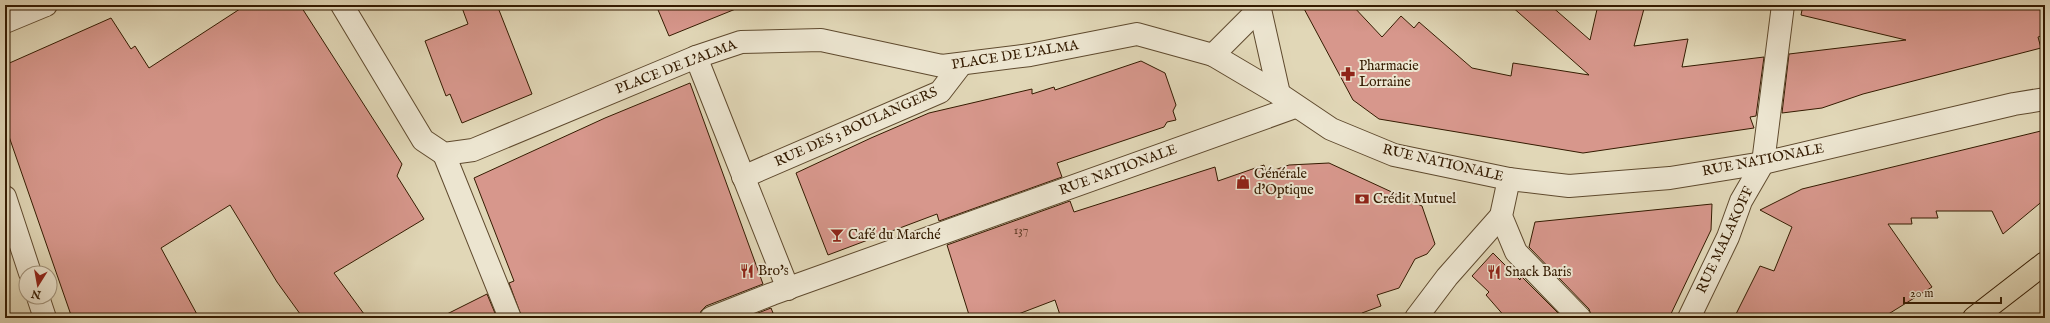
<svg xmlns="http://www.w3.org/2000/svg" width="2050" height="323" font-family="'IM FELL English',serif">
<rect width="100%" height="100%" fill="#e1d7b7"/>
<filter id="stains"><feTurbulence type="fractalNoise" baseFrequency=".005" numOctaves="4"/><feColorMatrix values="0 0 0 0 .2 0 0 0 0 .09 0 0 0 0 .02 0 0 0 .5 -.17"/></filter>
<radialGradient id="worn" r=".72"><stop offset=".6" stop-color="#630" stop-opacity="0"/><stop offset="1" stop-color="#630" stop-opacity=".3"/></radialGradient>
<g fill="#d7978c" stroke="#341b01">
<polygon points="246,5 300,5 402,164 397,176 424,219 334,273 367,318 303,318 277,282 230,205 161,248 199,318 72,318 5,125 5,65 111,18 131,49 135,46 149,68"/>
<polygon points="461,5 497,5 532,94 462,123 450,94 446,96 425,41 468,24"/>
<polygon points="656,5 742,5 743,6 669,36"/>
<polygon points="1302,5 1352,5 1382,37 1401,16 1414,28 1419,22 1472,68 1511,76 1513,63 1589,75 1510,5 1550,5 1590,40 1598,5 1645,5 1634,46 1688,39 1682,67 1764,57 1756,116 1750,117 1754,128 1583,153 1379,119 1353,100"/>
<polygon points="1803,5 2045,5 2045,35 2038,37 2041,48 1863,94 1822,108 1782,113 1789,54 1906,40 1801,15"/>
<polygon points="1141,61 1165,73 1176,105 1173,111 1176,120 1167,122 1164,127 1057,163 1062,177 939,221 937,214 828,255 796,173 871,138 929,113 1032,89 1032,94 1054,87 1055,90"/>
<polygon points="690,83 763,284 706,306 701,311 699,318 522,318 509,283 514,281 474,178 605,118"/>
<polygon points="2045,130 2045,199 2003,234 1992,211 1936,211 1938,218 1911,218 1912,224 1888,224 1932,287 1882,318 1734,318 1760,266 1774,271 1792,227 1760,210 1802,189"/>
<polygon points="1329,163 1422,206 1435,244 1427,254 1415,259 1399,288 1377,295 1381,306 1362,313 1364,318 1061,318 1055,300 1008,318 970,318 947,245 1070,201 1074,212 1215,167 1218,181 1264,165 1266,173 1289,165"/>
<polygon points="1712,204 1711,230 1669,318 1592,318 1589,309 1529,247 1535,222"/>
<polygon points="1493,253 1520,280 1521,276 1563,318 1506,318 1486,295 1489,292 1472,276"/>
<polygon points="487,294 497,318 439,318"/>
<polygon points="771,308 775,318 745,318"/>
</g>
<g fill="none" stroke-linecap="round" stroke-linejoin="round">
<defs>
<g id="minor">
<polyline points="342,5 423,140 444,154 473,150 696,57 741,42 821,40 942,66 1030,55 1137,34 1213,55 1279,94 1331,129 1394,155 1509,179 1569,186 1670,178 1763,163 2014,104 2045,99"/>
<polyline points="1259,5 1279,94"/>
<polyline points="5,22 46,5"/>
<polyline points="1213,55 1258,10"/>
<polyline points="696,57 788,289"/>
<polyline points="444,154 510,318"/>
<polyline points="743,177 940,92 960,66"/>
<polyline points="1509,179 1501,216 1516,252 1580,318"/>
<polyline points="5,197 30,273"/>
<polyline points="38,297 45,318"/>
<polyline points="711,318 772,294 1295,107"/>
<polyline points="1416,318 1447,277 1501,216"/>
<polyline points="1689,318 1728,237 1741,201 1763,163 1783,5"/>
</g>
<polyline id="major" points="1974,318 2045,263"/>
</defs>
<use href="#minor" stroke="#5f4a2e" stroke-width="24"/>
<use href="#major" stroke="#341b01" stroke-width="24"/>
<polyline stroke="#341b01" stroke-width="2.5" stroke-dasharray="3 2" stroke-linecap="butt" points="2038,318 2045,313"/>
<use href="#minor" stroke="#ece5d0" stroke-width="22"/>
<use href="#major" stroke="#e1d7b7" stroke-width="22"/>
</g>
<defs>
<symbol id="pharmacy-bare" viewBox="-9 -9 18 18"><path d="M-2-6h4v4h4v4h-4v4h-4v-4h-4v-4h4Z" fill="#8f2418" stroke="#ece5d0" stroke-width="2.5" paint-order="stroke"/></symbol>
<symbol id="shop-bare" viewBox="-9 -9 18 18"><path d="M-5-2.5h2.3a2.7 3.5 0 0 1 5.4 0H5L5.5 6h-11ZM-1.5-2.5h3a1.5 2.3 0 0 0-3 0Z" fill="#8f2418" stroke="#ece5d0" stroke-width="2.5" paint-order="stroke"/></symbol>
<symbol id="bank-bare" viewBox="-9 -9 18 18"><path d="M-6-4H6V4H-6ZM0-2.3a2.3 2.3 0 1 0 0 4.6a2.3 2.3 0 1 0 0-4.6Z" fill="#8f2418" stroke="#ece5d0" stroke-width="2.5" paint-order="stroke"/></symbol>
<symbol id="bar-bare" viewBox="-9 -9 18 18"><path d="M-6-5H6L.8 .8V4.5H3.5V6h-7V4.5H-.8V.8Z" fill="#8f2418" stroke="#ece5d0" stroke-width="2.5" paint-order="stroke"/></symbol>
<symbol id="restaurant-bare" viewBox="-9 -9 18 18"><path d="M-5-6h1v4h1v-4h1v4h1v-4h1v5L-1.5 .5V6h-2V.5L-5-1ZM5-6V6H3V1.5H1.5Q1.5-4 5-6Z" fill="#8f2418" stroke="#ece5d0" stroke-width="2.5" paint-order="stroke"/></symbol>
</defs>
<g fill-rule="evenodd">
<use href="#pharmacy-bare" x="1338" y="64" width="20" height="20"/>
<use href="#shop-bare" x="1233" y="172" width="20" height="20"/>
<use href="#bank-bare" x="1352" y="189" width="20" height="20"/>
<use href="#bar-bare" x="827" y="225" width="20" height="20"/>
<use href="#restaurant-bare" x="737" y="261" width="20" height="20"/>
<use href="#restaurant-bare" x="1484" y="262" width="20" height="20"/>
</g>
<g text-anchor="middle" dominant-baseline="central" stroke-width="4" stroke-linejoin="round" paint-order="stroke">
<g font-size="12" fill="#5d3a24">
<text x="1021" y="230">137</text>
</g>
<g font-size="14" fill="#341b01" stroke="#ece5d0">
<text transform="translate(1015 55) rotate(-9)">PLACE DE L'ALMA</text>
<text transform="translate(676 67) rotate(-21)">PLACE DE L'ALMA</text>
<text transform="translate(856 127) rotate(-24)">RUE DES 3 BOULANGERS</text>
<text transform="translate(1763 160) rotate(-11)">RUE NATIONALE</text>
<text transform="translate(1443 163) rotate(13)">RUE NATIONALE</text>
<text transform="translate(1118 170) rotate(-20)">RUE NATIONALE</text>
<text transform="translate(1725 240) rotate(-65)">RUE MALAKOFF</text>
</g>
<g font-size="14" fill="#341b01" stroke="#ece5d0" text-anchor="start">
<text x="1359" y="66">Pharmacie<tspan x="1359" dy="16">Lorraine</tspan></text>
<text x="1254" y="174">Générale<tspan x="1254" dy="16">d'Optique</tspan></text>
<text x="1373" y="199">Crédit Mutuel</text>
<text x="848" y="235">Café du Marché</text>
<text x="758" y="271">Bro's</text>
<text x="1505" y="272">Snack Baris</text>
</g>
</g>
<rect width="2050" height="323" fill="none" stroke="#e1d7b7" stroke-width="20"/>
<rect x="6" y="6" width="2038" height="311" fill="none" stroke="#341b01" stroke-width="2"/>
<rect x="10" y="10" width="2030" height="303" fill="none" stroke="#341b01"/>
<g transform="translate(38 285) rotate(191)"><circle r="19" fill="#ece5d0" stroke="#a2947d"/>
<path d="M0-3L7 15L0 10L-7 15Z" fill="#8f2418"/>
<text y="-6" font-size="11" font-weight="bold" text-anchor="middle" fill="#341b01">N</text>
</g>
<path d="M1904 297v6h97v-6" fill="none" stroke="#341b01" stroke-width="2"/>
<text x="1910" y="297" font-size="12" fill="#341b01" stroke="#ece5d0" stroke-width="3" paint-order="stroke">20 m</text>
<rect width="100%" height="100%" filter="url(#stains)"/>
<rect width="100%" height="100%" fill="url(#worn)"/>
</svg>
